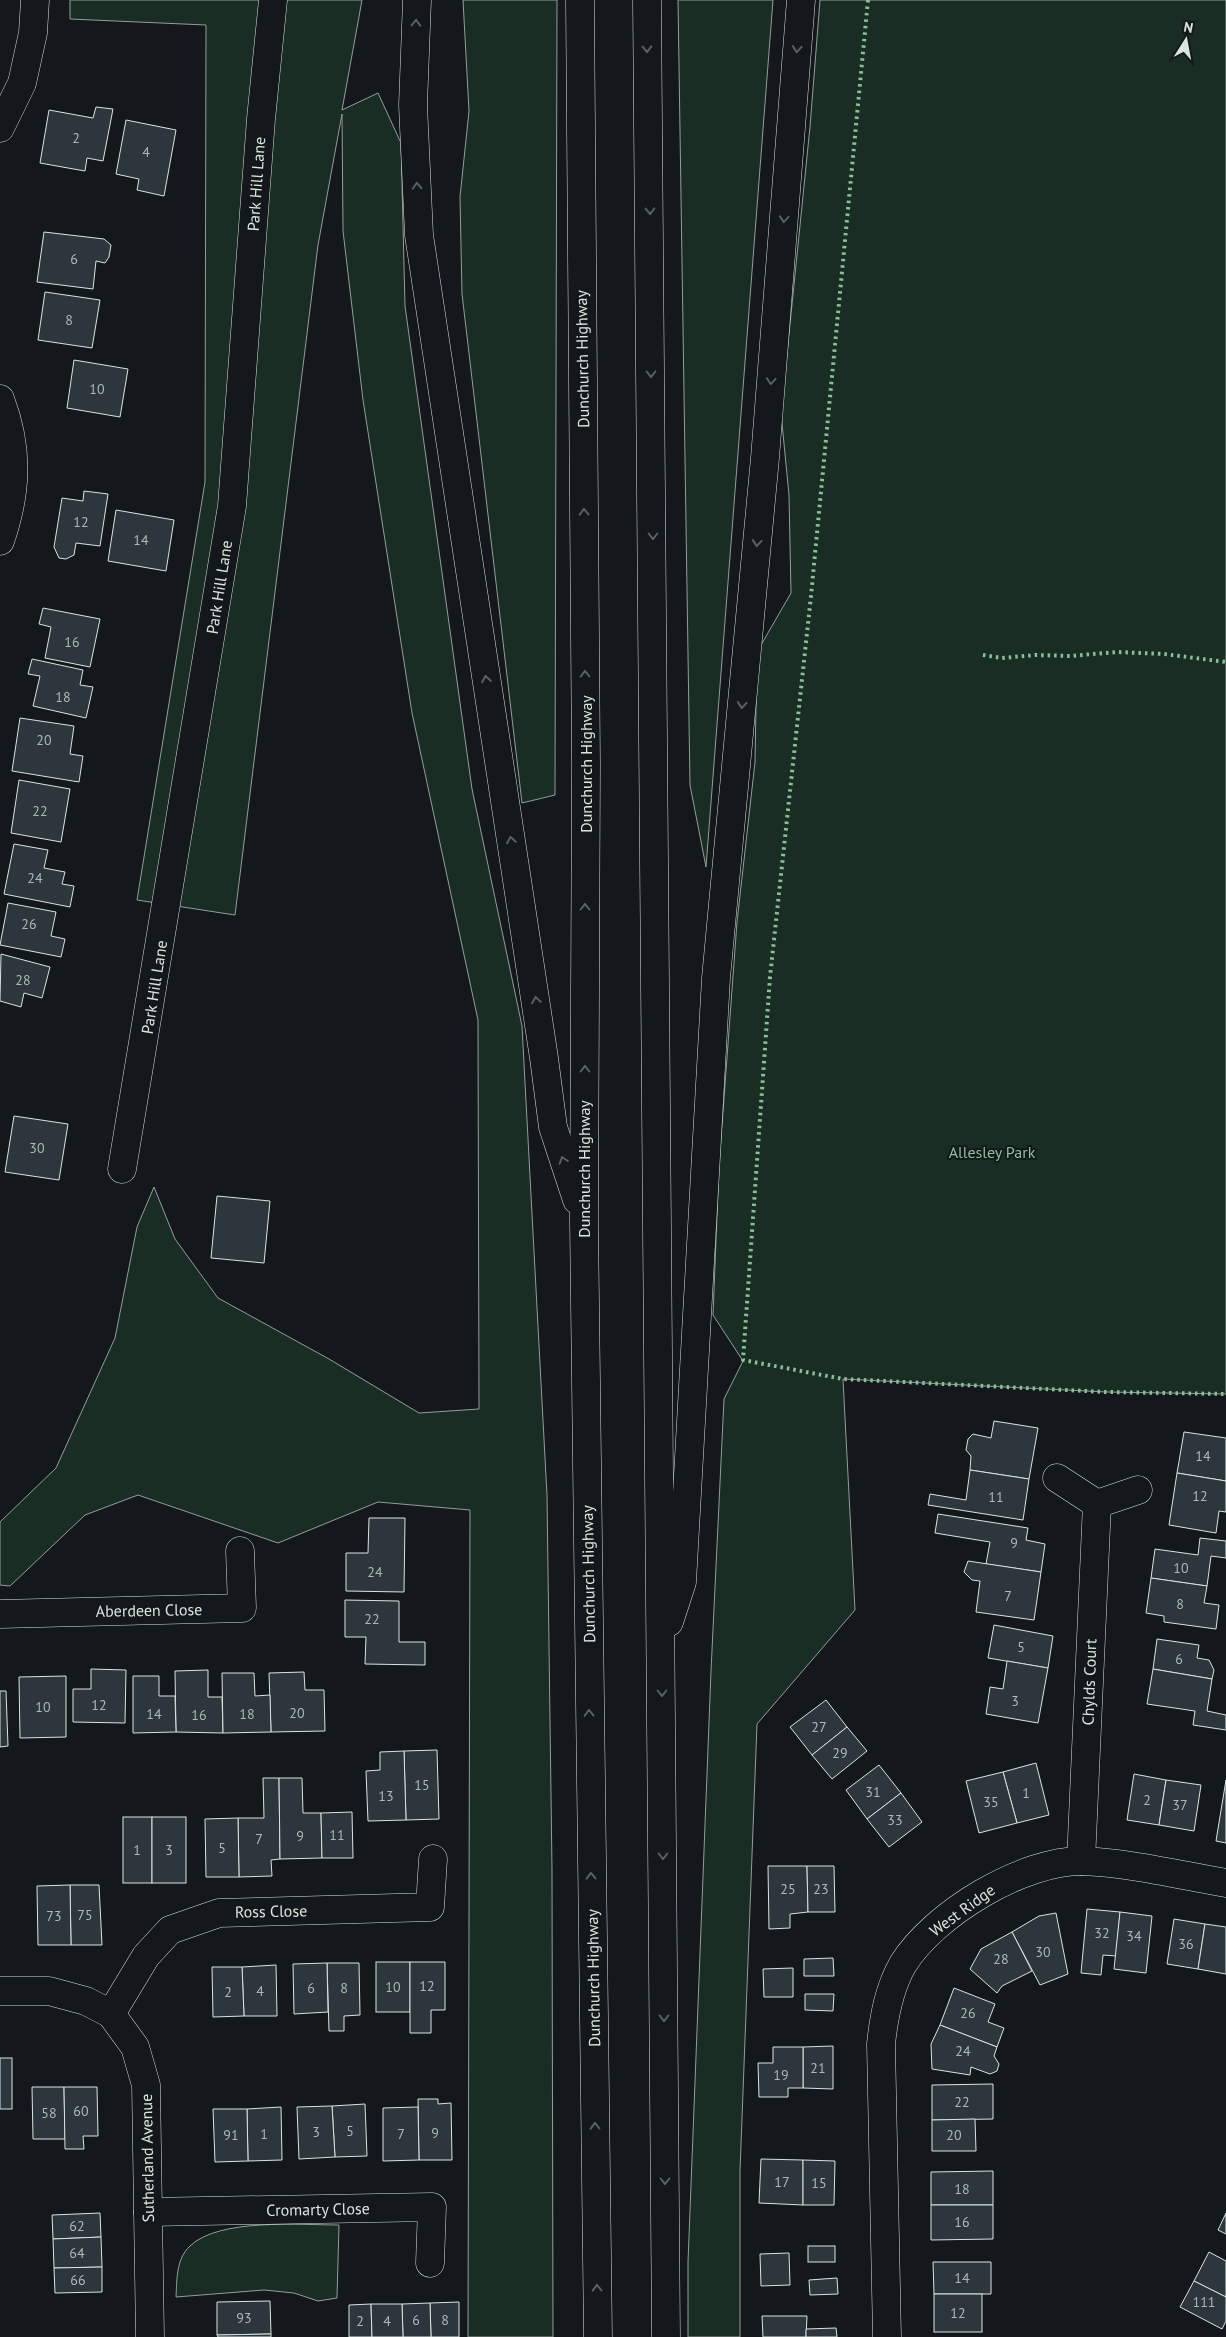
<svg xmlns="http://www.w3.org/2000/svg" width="1226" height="2337" font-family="'PT Sans',sans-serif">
<rect width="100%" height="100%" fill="#14181c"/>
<g fill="#1a2d24" stroke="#939e99">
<polygon points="70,0 362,0 342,110 378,93 401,143 405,306 472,789 522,1026 547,1495 552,1870 553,2337 468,2337 470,1510 378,1502 278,1543 138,1495 85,1515 10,1586 0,1585 0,1522 56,1468 115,1338 137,1227 154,1187 175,1239 218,1298 329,1359 419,1413 479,1409 478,1020 412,713 363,400 343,231 342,114 318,245 235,915 137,900 205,482 206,25 70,19"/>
<polygon points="463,0 557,0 555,795 522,803 462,294 460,197 469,111"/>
<polygon points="678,0 773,0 706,867 690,785"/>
<polygon points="820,0 1226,0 1226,1394 1106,1392 843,1379 855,1610 757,1724 740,2171 740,2337 688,2337 688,2262 711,1671 724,1399 743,1361 713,1315 719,1166 737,922 755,762 757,652 791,593 789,495 781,413 810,127"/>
<path d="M339 2225 337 2298 318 2301 294 2293 264 2290 176 2297C177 2279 176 2259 190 2246 219 2218 300 2225 339 2225Z"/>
</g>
<g fill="#2c363c" stroke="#d8e6dc">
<polygon points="96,107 113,109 103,161 87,158 85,171 40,163 49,110 93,118"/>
<polygon points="126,120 176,130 164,196 137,190 139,179 116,174"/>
<polygon points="44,232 104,239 111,245 109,257 105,263 96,261 93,289 37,282"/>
<polygon points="45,292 100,300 92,348 38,340"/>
<polygon points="74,360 128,369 120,417 67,408"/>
<polygon points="84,491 108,494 100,546 76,543 74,555 66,559 59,558 54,547 62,498 83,501"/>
<polygon points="116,510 174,520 166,571 108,561"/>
<polygon points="43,608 100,619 90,667 45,658 51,627 39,624"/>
<polygon points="32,659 83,670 80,685 93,687 86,718 33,706 40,676 28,674"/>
<polygon points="20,718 74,726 70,754 83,756 79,782 12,771"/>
<polygon points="19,780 70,789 61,842 11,833"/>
<polygon points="14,844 48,850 44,868 65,872 62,884 74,886 70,907 4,894"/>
<polygon points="8,903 56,912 51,936 65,939 61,957 0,945"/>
<polygon points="1,954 50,967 42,998 24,993 21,1007 0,1001"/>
<polygon points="14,1116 68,1124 59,1180 5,1172"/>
<polygon points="217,1196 270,1201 264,1263 211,1258"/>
<polygon points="994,1421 1038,1428 1029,1479 970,1470 971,1456 966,1450 968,1439 973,1434 991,1438"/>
<polygon points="1184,1432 1226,1438 1226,1481 1177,1473"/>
<polygon points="970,1470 1029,1479 1023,1520 928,1505 930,1494 966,1500"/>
<polygon points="1177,1473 1226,1481 1226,1512 1219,1511 1216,1533 1169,1525"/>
<polygon points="938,1514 1028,1528 1026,1540 1045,1544 1041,1572 986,1564 990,1542 935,1533"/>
<polygon points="369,1518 405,1518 404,1592 346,1591 346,1553 368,1553"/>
<polygon points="1200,1538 1226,1541 1226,1558 1211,1556 1207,1586 1151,1578 1155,1549 1198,1555"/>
<polygon points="968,1561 1041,1572 1034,1620 976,1612 980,1581 972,1580 964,1572"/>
<polygon points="1151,1578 1207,1586 1204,1603 1219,1605 1216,1629 1164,1622 1164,1616 1146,1613"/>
<polygon points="345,1600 399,1601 399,1642 425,1642 425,1665 365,1664 366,1637 345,1637"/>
<polygon points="994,1625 1053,1636 1048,1668 988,1658"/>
<polygon points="1157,1639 1199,1645 1197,1658 1209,1660 1214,1670 1212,1679 1153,1669"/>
<polygon points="1007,1661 1048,1668 1038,1723 986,1714 990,1687 1003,1689"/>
<polygon points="91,1669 126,1670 125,1723 73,1722 73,1689 91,1689"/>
<polygon points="1153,1669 1212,1679 1207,1711 1226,1715 1226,1730 1193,1725 1195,1711 1147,1704"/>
<polygon points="208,1670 208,1697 222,1697 223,1733 176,1732 175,1671"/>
<polygon points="304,1672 305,1690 324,1690 325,1731 271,1732 269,1673"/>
<polygon points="222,1673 254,1673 255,1696 270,1695 271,1732 223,1733"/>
<polygon points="66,1676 66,1737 20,1738 19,1677"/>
<polygon points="133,1676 159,1676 159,1696 175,1696 176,1732 133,1733"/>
<polygon points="0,1691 6,1691 8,1746 0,1747"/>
<polygon points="826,1700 847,1727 812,1755 790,1727"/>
<polygon points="847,1727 867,1751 832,1779 812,1755"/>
<polygon points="437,1750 439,1819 406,1820 404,1751"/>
<polygon points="404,1751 406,1820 368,1821 366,1771 380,1770 380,1752"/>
<polygon points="1036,1763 1049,1815 1017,1823 1003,1772"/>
<polygon points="879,1765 901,1793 867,1819 846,1790"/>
<polygon points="1003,1772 1017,1823 979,1833 966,1781"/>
<polygon points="1134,1774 1166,1780 1159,1825 1127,1820"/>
<polygon points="263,1778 279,1778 280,1859 271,1860 272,1876 239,1877 238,1818 264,1818"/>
<polygon points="279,1778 302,1778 303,1813 321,1813 322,1858 280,1859"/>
<polygon points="1166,1780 1201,1785 1194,1831 1159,1825"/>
<polygon points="1226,1780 1226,1843 1216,1841"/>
<polygon points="901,1793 922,1822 889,1847 867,1819"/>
<polygon points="352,1812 353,1858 322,1858 321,1813"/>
<rect x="123" y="1817" width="29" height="66"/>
<rect x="152" y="1817" width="34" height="66"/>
<polygon points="238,1818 239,1877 206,1877 205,1819"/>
<polygon points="768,1866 807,1866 808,1912 790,1914 790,1928 769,1929"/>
<polygon points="807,1866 834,1866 835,1912 808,1912"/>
<polygon points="70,1885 99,1885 102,1945 71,1945"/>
<polygon points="70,1885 71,1945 38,1945 37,1886"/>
<polygon points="1087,1909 1120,1912 1116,1956 1103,1955 1101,1975 1081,1973"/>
<polygon points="1120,1912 1152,1916 1146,1973 1114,1969"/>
<polygon points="1056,1913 1068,1974 1040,1985 1012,1932 1039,1916"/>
<polygon points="1174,1919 1205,1924 1198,1969 1167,1964"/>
<polygon points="1205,1924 1226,1927 1226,1974 1198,1969"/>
<polygon points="1012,1932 1032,1971 1002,1986 997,1993 970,1969 981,1949"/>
<polygon points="833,1958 834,1976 804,1976 804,1959"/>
<rect x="376" y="1962" width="34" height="50"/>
<polygon points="410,1962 445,1962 445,2010 431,2010 431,2033 410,2033"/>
<polygon points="327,1963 359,1963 360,2015 344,2016 344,2031 329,2031"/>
<polygon points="327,1963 328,2012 294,2014 293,1964"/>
<polygon points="276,1965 277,2016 244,2016 242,1967"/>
<polygon points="212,1967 242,1967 244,2016 213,2017"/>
<polygon points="793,1968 793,1997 764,1997 763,1969"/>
<polygon points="954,1988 995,2004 988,2022 1004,2028 997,2047 940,2025"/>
<polygon points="805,1994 834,1994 833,2011 805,2010"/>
<polygon points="940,2025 997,2047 994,2056 999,2064 997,2071 990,2074 971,2067 970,2075 932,2069 931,2044"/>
<polygon points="833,2046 833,2089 803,2088 803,2047"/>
<polygon points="773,2047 803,2047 803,2088 788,2088 788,2097 759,2097 758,2063 773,2063"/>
<rect x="0" y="2058" width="12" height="51"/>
<polygon points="993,2084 993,2119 932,2120 932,2085"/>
<polygon points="32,2087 64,2087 65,2139 33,2139"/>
<polygon points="64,2087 97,2087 98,2136 83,2136 84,2149 65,2149"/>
<polygon points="418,2099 438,2099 438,2104 451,2103 452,2160 419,2160"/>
<polygon points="365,2104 367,2156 335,2157 332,2106"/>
<polygon points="332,2106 335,2157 299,2159 297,2107"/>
<polygon points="281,2107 282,2160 248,2161 247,2109"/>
<polygon points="418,2107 419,2160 383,2161 383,2108"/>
<polygon points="213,2109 247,2109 248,2161 215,2162"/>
<polygon points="975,2119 976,2151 932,2151 932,2120"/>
<polygon points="761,2159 803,2160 803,2205 759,2203"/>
<polygon points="803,2160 835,2161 834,2205 803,2205"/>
<polygon points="993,2171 993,2205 931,2205 931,2172"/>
<polygon points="931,2205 993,2205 993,2239 931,2240"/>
<polygon points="100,2213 101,2237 53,2239 52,2215"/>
<polygon points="1226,2213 1226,2234 1218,2230"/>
<polygon points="101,2237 102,2267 54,2268 53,2239"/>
<rect x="808" y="2246" width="27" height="16"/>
<polygon points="1209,2252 1226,2261 1226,2297 1194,2281"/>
<polygon points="789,2253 790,2285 761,2286 760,2254"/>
<polygon points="933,2262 991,2262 991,2294 934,2294"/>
<polygon points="102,2267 102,2292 55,2293 54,2268"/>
<polygon points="837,2278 838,2294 810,2295 809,2280"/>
<polygon points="1194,2281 1226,2297 1226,2321 1222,2329 1180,2307"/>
<rect x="934" y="2294" width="48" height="38"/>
<polygon points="270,2301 271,2334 217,2335 217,2302"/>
<polygon points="459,2302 459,2337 431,2337 430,2303"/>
<polygon points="430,2303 431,2337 403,2337 402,2304"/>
<polygon points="371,2304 372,2337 349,2337 349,2305"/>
<polygon points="371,2304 402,2304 403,2337 372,2337"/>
<polygon points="762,2316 807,2316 806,2337 763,2337"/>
<polygon points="836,2328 837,2337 806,2337 806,2329"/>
<polygon points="271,2334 271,2337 218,2337 217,2335"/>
</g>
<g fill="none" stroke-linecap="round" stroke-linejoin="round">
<defs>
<g id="street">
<polyline points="0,128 22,83 33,33 35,0"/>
<path d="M0 399C19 449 17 492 0 541"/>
<polyline points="122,1169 232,506 261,119 273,0"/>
<polyline points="1057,1478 1097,1504 1138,1490"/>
<polyline points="0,1614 242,1608 240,1551"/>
<polyline points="1081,1861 1097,1504"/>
<polyline points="0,1991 49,1991 86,2001 111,2014 135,2047 146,2085 150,2337"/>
<polyline points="111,2014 146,1956 170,1930 219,1913 430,1907 433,1859"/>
<polyline points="148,2212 432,2207 430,2263"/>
<path d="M887 2337 881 2044C884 2016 889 1988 903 1964 934 1914 1023 1860 1083 1861 1130 1863 1179 1875 1226 1883"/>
</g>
<g id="highway">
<polyline points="417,0 413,105 419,235 544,1058 553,1127 577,1200"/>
<polyline points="580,0 586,764 584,1223 598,2337"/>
<polyline points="647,0 666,2337"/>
<polyline points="669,1622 682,1582 716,978 765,458 801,0"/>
</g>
</defs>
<use href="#street" stroke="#d8e6dc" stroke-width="29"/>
<use href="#highway" stroke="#d8e6dc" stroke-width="29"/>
<use href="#street" stroke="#14181c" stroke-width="28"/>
<use href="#highway" stroke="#14181c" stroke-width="28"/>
<g stroke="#8ac095" stroke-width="4" stroke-dasharray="2.5 4" stroke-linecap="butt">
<polyline points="868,0 811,596 770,977 743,1360 843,1379 1106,1392 1226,1394"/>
<polyline points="983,655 1002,658 1035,655 1070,656 1117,652 1164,654 1226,662"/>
</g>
</g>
<defs><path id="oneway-chevron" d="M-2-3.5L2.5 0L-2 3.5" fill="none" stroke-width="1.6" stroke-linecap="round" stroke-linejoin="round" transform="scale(1.25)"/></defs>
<g stroke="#59605f">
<use href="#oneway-chevron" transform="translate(416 23) rotate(-88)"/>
<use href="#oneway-chevron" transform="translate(647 49) rotate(89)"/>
<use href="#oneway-chevron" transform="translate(797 49) rotate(95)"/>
<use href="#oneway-chevron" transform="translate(417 186) rotate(-93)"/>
<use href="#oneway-chevron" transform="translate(650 211) rotate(89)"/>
<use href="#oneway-chevron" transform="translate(784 219) rotate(94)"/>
<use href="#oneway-chevron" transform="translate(651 374) rotate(90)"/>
<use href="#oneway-chevron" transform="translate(771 381) rotate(94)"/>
<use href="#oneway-chevron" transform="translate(584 512) rotate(-91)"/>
<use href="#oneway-chevron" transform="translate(653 536) rotate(90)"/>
<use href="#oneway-chevron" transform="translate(757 543) rotate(95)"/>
<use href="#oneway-chevron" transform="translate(585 674) rotate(-91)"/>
<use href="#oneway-chevron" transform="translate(486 679) rotate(-99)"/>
<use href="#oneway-chevron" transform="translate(742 705) rotate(95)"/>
<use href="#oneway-chevron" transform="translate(511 840) rotate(-99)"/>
<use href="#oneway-chevron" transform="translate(585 907) rotate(-90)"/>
<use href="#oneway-chevron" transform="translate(536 1000) rotate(-99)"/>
<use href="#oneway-chevron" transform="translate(585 1069) rotate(-90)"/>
<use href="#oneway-chevron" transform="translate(563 1160) rotate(-108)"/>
<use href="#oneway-chevron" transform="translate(662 1693) rotate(90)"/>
<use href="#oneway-chevron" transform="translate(589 1713) rotate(-91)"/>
<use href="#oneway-chevron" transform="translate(663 1856) rotate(90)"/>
<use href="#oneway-chevron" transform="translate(591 1876) rotate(-91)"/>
<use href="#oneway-chevron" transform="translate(664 2018) rotate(90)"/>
<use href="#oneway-chevron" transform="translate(595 2126) rotate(-91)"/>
<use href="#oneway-chevron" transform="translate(665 2181) rotate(90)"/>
<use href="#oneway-chevron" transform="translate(597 2288) rotate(-91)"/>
</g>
<g text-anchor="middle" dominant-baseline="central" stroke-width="4" stroke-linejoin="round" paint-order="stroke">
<g font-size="14" fill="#adbab4">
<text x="76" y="138">2</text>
<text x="146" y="152">4</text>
<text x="74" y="259">6</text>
<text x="69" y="320">8</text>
<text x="97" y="389">10</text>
<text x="81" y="522">12</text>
<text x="141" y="540">14</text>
<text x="72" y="642">16</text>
<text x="63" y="697">18</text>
<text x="44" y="740">20</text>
<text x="40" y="811">22</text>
<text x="35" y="878">24</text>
<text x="29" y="924">26</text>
<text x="23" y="980">28</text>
<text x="37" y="1148">30</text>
<text x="1203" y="1456">14</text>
<text x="1200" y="1496">12</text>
<text x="996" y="1497">11</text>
<text x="1014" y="1543">9</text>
<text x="1181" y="1568">10</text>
<text x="375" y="1572">24</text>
<text x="1008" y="1596">7</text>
<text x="1180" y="1604">8</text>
<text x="372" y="1619">22</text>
<text x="1021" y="1647">5</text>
<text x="1179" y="1659">6</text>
<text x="1015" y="1701">3</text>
<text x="99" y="1705">12</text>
<text x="43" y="1707">10</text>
<text x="297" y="1713">20</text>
<text x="154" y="1714">14</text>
<text x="247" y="1714">18</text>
<text x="199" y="1715">16</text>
<text x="819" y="1727">27</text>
<text x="840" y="1753">29</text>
<text x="422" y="1785">15</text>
<text x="873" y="1792">31</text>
<text x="1026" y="1793">1</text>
<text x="386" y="1796">13</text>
<text x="1147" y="1800">2</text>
<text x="991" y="1802">35</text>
<text x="1180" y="1805">37</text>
<text x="895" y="1820">33</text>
<text x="337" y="1835">11</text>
<text x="300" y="1836">9</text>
<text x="259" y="1839">7</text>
<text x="222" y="1848">5</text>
<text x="137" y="1850">1</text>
<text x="169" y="1850">3</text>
<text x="788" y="1889">25</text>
<text x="821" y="1889">23</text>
<text x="85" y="1915">75</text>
<text x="54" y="1916">73</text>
<text x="1102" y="1933">32</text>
<text x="1134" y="1936">34</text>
<text x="1186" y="1944">36</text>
<text x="1043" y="1952">30</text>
<text x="1001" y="1959">28</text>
<text x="427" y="1986">12</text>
<text x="393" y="1987">10</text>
<text x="311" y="1988">6</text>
<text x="344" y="1988">8</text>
<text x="260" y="1991">4</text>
<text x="228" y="1992">2</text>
<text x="968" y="2013">26</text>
<text x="963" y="2051">24</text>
<text x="818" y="2068">21</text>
<text x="781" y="2075">19</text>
<text x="962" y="2102">22</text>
<text x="81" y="2111">60</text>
<text x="49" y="2113">58</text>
<text x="350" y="2131">5</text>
<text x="316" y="2132">3</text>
<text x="435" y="2133">9</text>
<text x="264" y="2134">1</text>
<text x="401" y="2134">7</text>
<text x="231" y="2135">91</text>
<text x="954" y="2135">20</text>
<text x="782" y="2182">17</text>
<text x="819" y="2183">15</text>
<text x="962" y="2189">18</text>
<text x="962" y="2222">16</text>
<text x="77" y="2226">62</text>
<text x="77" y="2253">64</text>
<text x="962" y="2278">14</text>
<text x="78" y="2280">66</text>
<text x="1204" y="2302">111</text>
<text x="958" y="2313">12</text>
<text x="244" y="2318">93</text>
<text x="416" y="2320">6</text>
<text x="445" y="2320">8</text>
<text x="360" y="2321">2</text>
<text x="387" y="2321">4</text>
</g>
<g font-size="16" fill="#d8e6dc" stroke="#14181c">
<text transform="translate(256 184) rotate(-86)">Park Hill Lane</text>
<text transform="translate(582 359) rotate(-91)">Dunchurch Highway</text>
<text transform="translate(219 587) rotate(-81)">Park Hill Lane</text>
<text transform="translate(586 764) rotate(-90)">Dunchurch Highway</text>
<text transform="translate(154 987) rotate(-81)">Park Hill Lane</text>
<text transform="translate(584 1169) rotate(-90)">Dunchurch Highway</text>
<text transform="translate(588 1574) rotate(-91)">Dunchurch Highway</text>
<text transform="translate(149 1610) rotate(-1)">Aberdeen Close</text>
<text transform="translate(1089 1682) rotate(-88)">Chylds Court</text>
<text transform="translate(962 1910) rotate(-36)">West Ridge</text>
<text transform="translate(271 1911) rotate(-1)">Ross Close</text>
<text transform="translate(593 1978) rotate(-91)">Dunchurch Highway</text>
<text transform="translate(147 2158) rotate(-91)">Sutherland Avenue</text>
<text transform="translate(318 2209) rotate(-1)">Cromarty Close</text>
</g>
<g font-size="16" fill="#8ac095" stroke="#14181c">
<text x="992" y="1152">Allesley Park</text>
</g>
</g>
<g transform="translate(1186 40) rotate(11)" stroke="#14181c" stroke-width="4" paint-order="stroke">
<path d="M0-4L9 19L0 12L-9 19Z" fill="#d8e6dc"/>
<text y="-8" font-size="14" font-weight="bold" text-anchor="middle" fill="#d8e6dc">N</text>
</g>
</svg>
